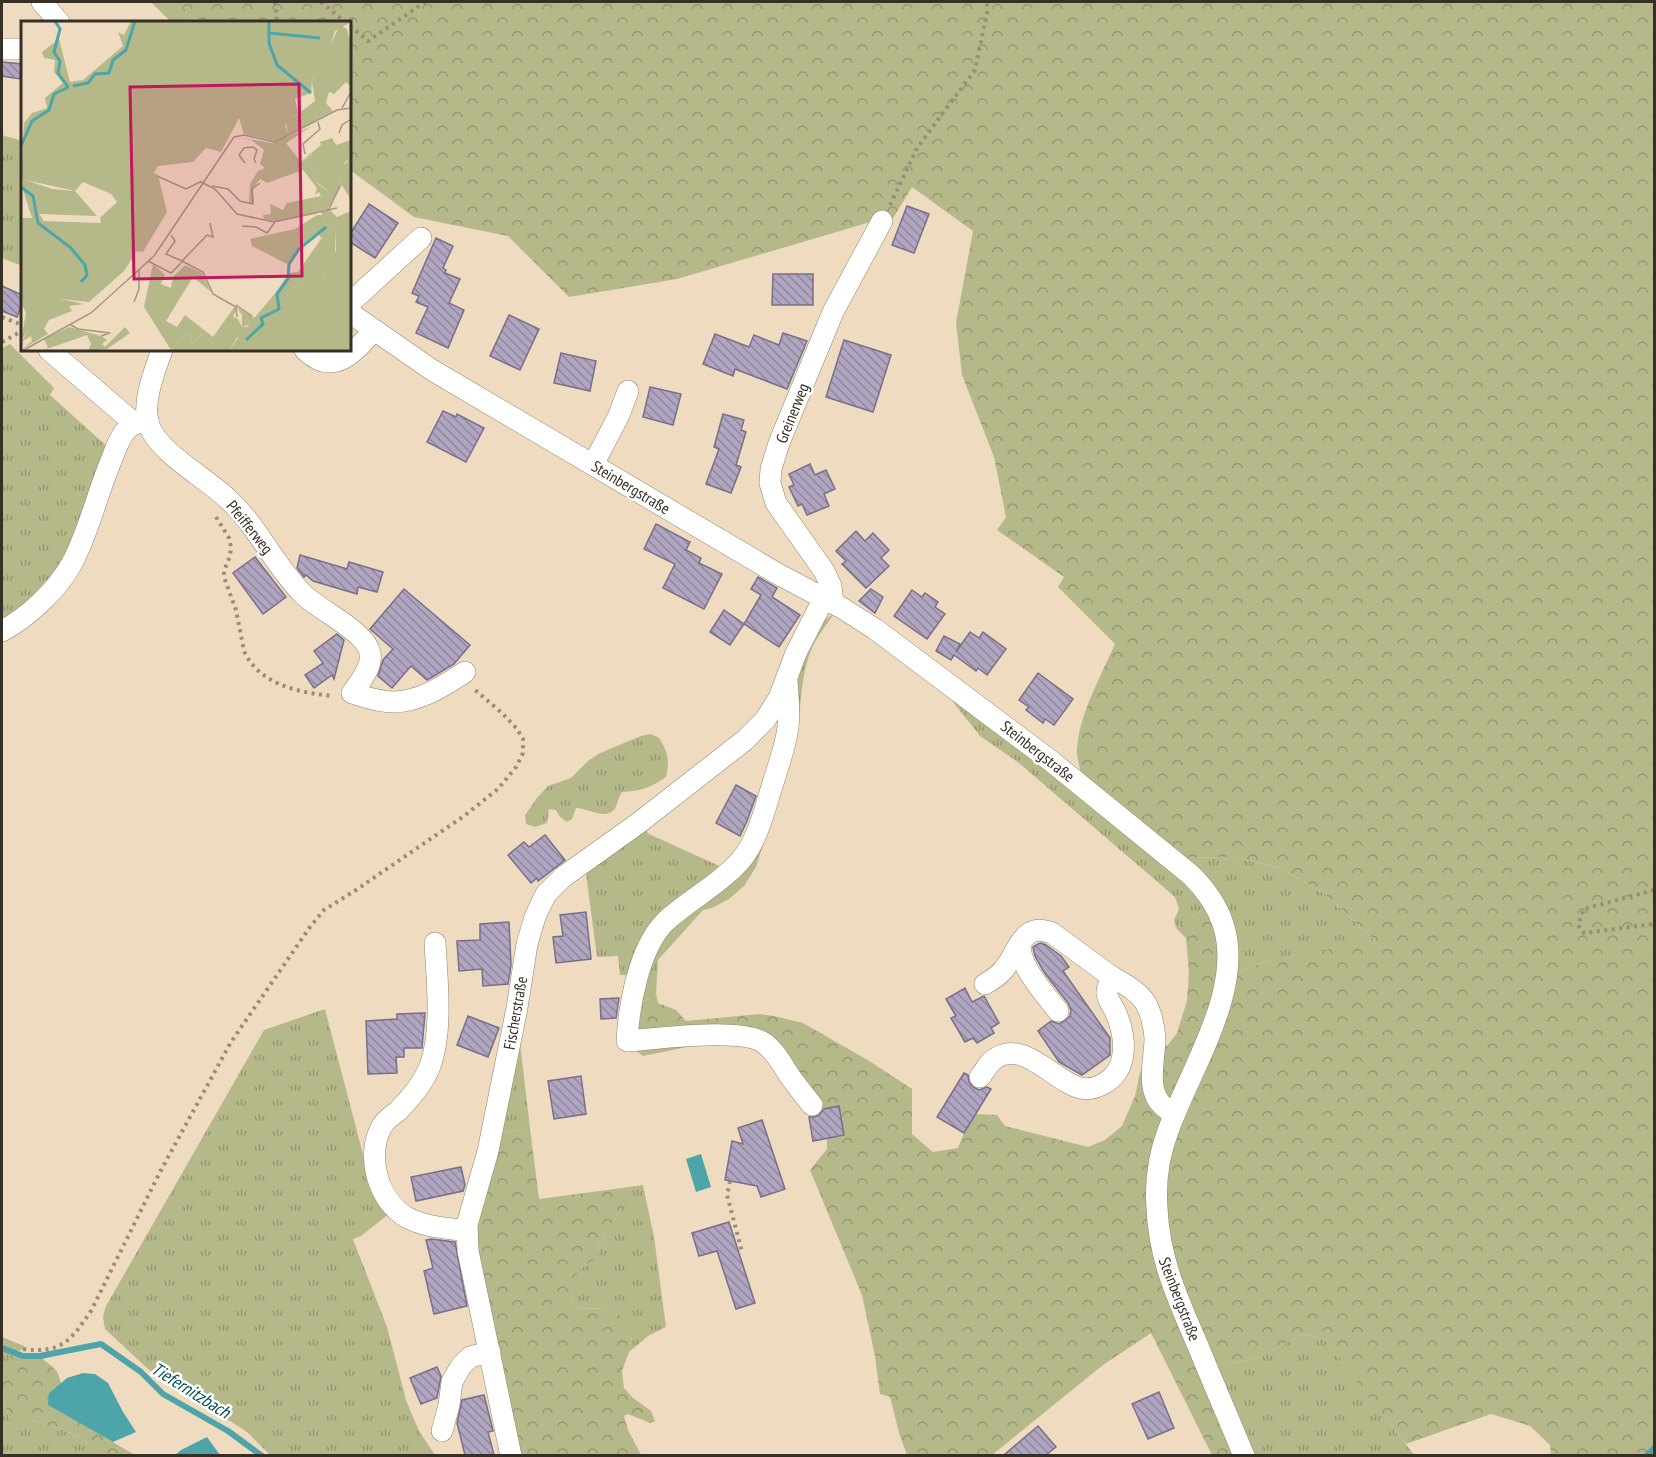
<svg xmlns="http://www.w3.org/2000/svg" width="1656" height="1457" font-family="'PT Sans Narrow',sans-serif">
<defs>
<pattern id="grass-tufts" width="24" height="20" patternUnits="userSpaceOnUse" patternTransform="scale(1.5)"><rect width="24" height="20" fill="#b5b989"/><path d="M3 7l-1-3M5 7V3M7 7l1-3M15 17l-1-3M17 17v-4M19 17l1-3" fill="none" stroke="#949770"/></pattern>
<pattern id="forest-crowns" width="20" height="18" patternUnits="userSpaceOnUse" patternTransform="scale(1.5)"><rect width="20" height="18" fill="#b5b989"/><path d="M2 6a3 3 0 1 1 6 0M12 15a3 3 0 1 1 6 0" fill="none" stroke="#949770"/></pattern>
<pattern id="building-back-hatch" width="6" height="6" patternUnits="userSpaceOnUse" patternTransform="scale(1.5)"><rect width="6" height="6" fill="#b0a6c2"/><path d="M-1 5l2 2M0 0l6 6M5-1l2 2" fill="none" stroke="#90889d"/></pattern>
</defs>
<rect width="100%" height="100%" fill="#efdbc0"/>
<g fill="url(#grass-tufts)">
<path d="M151 2H182C188 19 193 19 210 22H171Z"/>
<polygon points="2,135 22,141 22,266 2,258"/>
<polygon points="10,344 54,388 50,395 111,450 66,566 2,627 2,520 4,517 2,515 2,348"/>
<path d="M833 615C827 624 820 633 815 642 799 672 802 710 796 742L756 867 744 886 729 899 712 908 703 910 658 960 656 994 636 1006 658 938 736 872 814 629 830 616Z"/>
<polygon points="942,688 1045,767 1185,881 1207,907 1176,928 1174,920 1179,909 1175,897 1019,763 980,736"/>
<path d="M650 734 658 737C668 751 670 759 666 777 650 788 641 791 622 792 618 798 617 806 614 810 604 820 588 808 576 808L572 819 567 822 560 817 556 810 549 809 547 823 535 827 526 824 525 815 537 798 548 786 571 778 588 761 600 753 641 736Z"/>
<polygon points="643,826 649,834 726,869 707,885 634,975 620,975 618,956 597,957 585,866"/>
<polygon points="1233,857 1277,867 1324,893 1376,942 1265,961 1235,975 1183,858"/>
<polygon points="325,1009 365,1162 390,1213 361,1236 353,1239 387,1327 406,1400 419,1431 435,1455 270,1455 247,1432 216,1412 187,1396 148,1369 105,1329 103,1317 106,1306 264,1030"/>
<polygon points="518,1026 530,1128 496,1134"/>
<path d="M643 1185 654 1237 666 1327 648 1336 629 1352 632 1336 607 1308 582 1309 571 1306C573 1278 571 1272 597 1258L600 1245 607 1230 622 1208V1188Z"/>
<polygon points="1303,1334 1326,1340 1414,1455 1253,1455 1215,1366 1259,1358"/>
<polygon points="2,1337 24,1346 23,1349 12,1353 2,1377"/>
<path d="M2 1382C2 1396 4 1408 11 1420H32L50 1427 59 1428 80 1437 101 1455H2Z"/>
</g>
<g fill="url(#forest-crowns)">
<path d="M182 2H1654V1455H1551L1550 1445 1530 1426 1491 1414 1406 1444 1365 1393 1326 1340 1303 1334 1259 1358 1215 1366 1186 1298 1166 1224 1167 1169 1174 1137 1235 975 1265 961 1375 941 1324 893 1277 867 1233 857 1183 858 1081 775C1080 767 1077 759 1077 751 1078 716 1101 676 1115 644L1058 587 1064 577 997 530 1006 517 994 457 962 375 956 323 973 231 912 187 889 225 867 223 677 279 569 297 508 236 414 217 350 170V22H210C193 19 188 19 182 2Z"/>
<polygon points="1207,907 1218,939 1216,987 1148,1204 1235,1455 1212,1455 1151,1333 1103,1365 992,1455 907,1455 900,1436 890,1397 880,1394 875,1356 862,1295 810,1170 827,1149 827,1138 844,1135 839,1106 817,1110 767,1046 702,1044 643,1056 631,1047 636,1006 656,994 658,1003 676,1010 686,1021 759,1014 774,1016 803,1023 871,1062 912,1089 912,1134 933,1152 958,1148 964,1133 976,1114 997,1115 1005,1126 1088,1147 1105,1140 1122,1126 1135,1096 1140,1073 1151,1053 1168,1045 1177,1033 1187,1001 1189,972 1186,938 1176,928"/>
<path d="M530 1128 539 1199 622 1188V1208L607 1230 600 1245 597 1258C572 1272 573 1278 571 1306L582 1309 607 1308 623 1317 632 1336 629 1352 622 1371 624 1388 633 1398 651 1411 655 1421 650 1423 628 1414 624 1416 628 1430 641 1455H516L472 1250 496 1134Z"/>
<path d="M12 1352 23 1356H40C50 1367 58 1366 61 1384L49 1393V1405L135 1455H101L80 1437 59 1428 50 1427 32 1420H11C4 1408 0 1389 3 1374 5 1367 9 1360 12 1352Z"/>
</g>
<g fill="#4da5aa">
<polygon points="701,1154 711,1187 696,1192 686,1159"/>
<polygon points="83,1373 95,1374 108,1383 123,1412 136,1432 113,1442 48,1405 49,1393 67,1378"/>
<polygon points="207,1437 220,1455 175,1455 181,1450"/>
</g>
<g fill="none" stroke-linecap="round" stroke-linejoin="round">
<g stroke="#4da5aa" stroke-width="6">
<polyline points="2,1348 23,1356 40,1356 101,1344 141,1372 163,1394 228,1431 262,1456"/>
<polyline points="1646,1456 1654,1448"/>
</g>
</g>
<g fill="url(#building-back-hatch)" stroke="#786f89" stroke-width="1.5">
<polygon points="2,62 22,64 20,79 2,76"/>
<polygon points="369,204 398,223 375,258 350,242 350,234"/>
<polygon points="907,206 929,214 914,253 892,245"/>
<polygon points="436,238 453,246 443,268 446,270 445,273 460,279 449,303 464,310 448,348 416,333 428,307 416,302 419,296 412,293"/>
<polygon points="773,274 813,274 813,305 772,305"/>
<polygon points="2,286 22,295 22,303 17,317 2,311"/>
<polygon points="509,315 539,329 520,370 490,356"/>
<polygon points="783,333 807,341 787,389 735,369 733,376 703,364 715,334 749,347 754,335 779,345"/>
<polygon points="844,340 891,355 873,412 826,397"/>
<polygon points="561,353 596,361 590,391 554,383"/>
<polygon points="650,387 681,394 673,425 643,417"/>
<polygon points="443,411 456,417 457,414 484,428 466,462 427,442"/>
<polygon points="723,414 744,420 741,430 746,432 736,465 741,467 731,493 706,484 719,449 714,447"/>
<polygon points="810,464 815,475 826,470 835,489 824,494 829,506 807,515 802,504 798,506 789,487 794,485 789,474"/>
<polygon points="656,524 690,542 686,550 701,558 699,563 722,574 704,609 663,588 675,564 644,549"/>
<polygon points="856,531 865,541 873,533 889,550 881,558 889,566 866,588 842,564 846,561 836,551"/>
<polygon points="300,555 347,569 349,562 383,572 377,592 358,587 357,594 313,581 306,575 304,577 297,568"/>
<polygon points="255,557 286,597 263,614 233,573"/>
<polygon points="758,577 777,588 772,597 800,615 779,647 744,624 761,595 751,589"/>
<polygon points="404,589 470,645 454,664 427,680 411,666 392,688 378,676 383,660 393,649 370,629"/>
<polygon points="871,589 883,597 875,613 859,601"/>
<polygon points="912,590 922,597 925,593 938,602 935,607 945,614 927,639 894,616"/>
<polygon points="724,610 744,624 730,645 710,632"/>
<polygon points="970,632 979,638 983,632 1006,649 987,675 978,668 976,671 954,655 951,660 936,651 944,636 960,644 956,652"/>
<polygon points="337,634 344,640 334,679 332,675 314,688 305,675 323,663 314,651"/>
<polygon points="1038,673 1073,699 1054,725 1045,719 1043,723 1026,710 1029,707 1019,700"/>
<polygon points="736,785 756,796 747,821 740,836 716,823"/>
<polygon points="545,835 565,860 538,881 537,878 531,883 508,855 524,842 529,847"/>
<polygon points="586,912 591,959 556,963 553,937 563,936 560,915"/>
<polygon points="509,922 511,965 508,984 483,986 482,969 459,971 457,941 480,940 480,924"/>
<polygon points="1041,943 1046,945 1061,956 1069,967 1063,971 1110,1038 1110,1055 1082,1075 1059,1062 1038,1031 1051,1021 1059,1024 1065,1021 1070,1016 1071,1010 1068,1003 1044,972 1035,956 1033,947 1038,944"/>
<polygon points="965,988 972,1002 984,996 999,1023 991,1028 994,1033 977,1043 973,1038 965,1042 951,1018 956,1016 946,999"/>
<polygon points="619,998 616,1018 601,1019 600,999"/>
<polygon points="425,1013 422,1048 404,1048 404,1057 396,1057 397,1073 368,1074 366,1021 397,1019 397,1014"/>
<polygon points="468,1016 499,1028 488,1057 457,1045"/>
<polygon points="964,1073 968,1075 969,1082 973,1087 979,1090 987,1087 991,1089 964,1133 937,1117"/>
<polygon points="581,1076 586,1114 554,1119 548,1081"/>
<polygon points="839,1106 844,1135 813,1141 809,1117 814,1117 819,1115 824,1109"/>
<polygon points="762,1120 785,1189 761,1197 757,1186 725,1180 732,1141 743,1144 738,1128"/>
<polygon points="461,1167 465,1185 463,1191 416,1201 411,1177"/>
<polygon points="729,1222 755,1303 736,1309 717,1251 699,1256 692,1233"/>
<polygon points="431,1239 455,1242 467,1306 434,1314 424,1271 433,1268 426,1240"/>
<polygon points="437,1367 441,1376 437,1398 421,1404 410,1378"/>
<polygon points="1159,1392 1174,1428 1148,1439 1132,1404"/>
<polygon points="484,1395 493,1431 488,1432 494,1455 465,1455 457,1423 462,1400"/>
<polygon points="1038,1426 1056,1447 1046,1455 1004,1455"/>
</g>
<g fill="none" stroke-linecap="round" stroke-linejoin="round">
<defs>
<g id="minor">
<polyline points="42,2 59,22"/>
<polyline points="2,49 22,49"/>
<polyline points="350,303 421,238"/>
<path d="M350 313 432 370 778 574 842 608 875 629 1051 761 1191 875C1205 889 1217 905 1223 924 1245 989 1189 1071 1168 1131 1159 1155 1155 1182 1157 1208 1159 1259 1178 1300 1198 1346 1213 1383 1229 1419 1244 1456"/>
<polyline points="49,350 134,423"/>
<path d="M162 350C155 370 141 404 149 425 158 453 208 479 229 500 258 527 274 565 302 593 318 610 366 631 370 653 373 667 359 683 352 693 365 697 379 702 393 702 419 702 444 686 465 672"/>
<path d="M305 350C333 377 354 353 373 331"/>
<polyline points="593,465 619,415 628,391"/>
<polyline points="833,603 831,586 824,571 776,503 770,483 771,469 779,443 833,312 882,221"/>
<path d="M2 631C27 618 57 590 71 565 88 534 96 498 109 466 114 454 118 439 127 429 133 423 140 422 148 420"/>
<path d="M787 681C788 696 790 711 788 727 786 745 779 763 774 780 765 807 759 838 741 860 719 885 690 899 666 921 639 947 629 1005 627 1041 656 1039 742 1027 764 1043 775 1051 782 1064 789 1075 796 1085 804 1095 812 1105"/>
<path d="M435 943C437 979 443 1031 430 1066 423 1084 412 1096 399 1110 393 1115 386 1119 382 1126 365 1155 378 1202 408 1218 425 1227 448 1228 466 1231"/>
<path d="M1020 943C1018 965 1045 994 1058 1011"/>
<path d="M1112 977C1124 984 1137 990 1145 1002 1151 1012 1154 1027 1155 1038 1155 1059 1145 1090 1163 1106 1166 1109 1171 1111 1175 1113"/>
<path d="M980 1077C984 1072 987 1066 991 1062 1020 1034 1055 1083 1081 1088 1089 1090 1096 1088 1103 1084 1130 1070 1126 1035 1115 1011 1112 1005 1108 1000 1107 994 1106 988 1110 982 1112 977L1052 933C1022 921 1019 951 1004 969 999 976 992 980 985 984"/>
<polyline points="442,1431 449,1405 452,1382 461,1366 470,1357 490,1352"/>
<polyline points="511,1456 468,1251 467,1225 488,1151 517,1008 527,944 535,917 540,906 546,894 563,877 640,822 745,740 765,720 779,698 796,653 824,598"/>
</g>
</defs>
<use href="#minor" stroke="#95836a" stroke-width="22"/>
<g stroke="#9b8c79" stroke-width="4" stroke-dasharray="3 4.5" stroke-linecap="butt">
<polyline points="275,2 277,22"/>
<polyline points="321,2 345,22"/>
<polyline points="350,26 368,41 425,2"/>
<polyline points="890,205 917,148 975,70 987,13 987,2"/>
<polyline points="2,317 22,325"/>
<polyline points="2,342 22,331"/>
<path d="M216 517 229 538 231 547 230 556 224 571V577L236 610 244 651C259 685 301 693 333 696"/>
<polyline points="1654,890 1584,909 1578,925 1584,933 1654,924"/>
<polyline points="730,1181 727,1195 742,1252"/>
<path d="M23 1349C62 1354 71 1340 91 1311L160 1172 231 1042 310 927 324 910 356 890 464 816 498 789 516 767 523 753V739L517 729 502 713 474 689"/>
</g>
<use href="#minor" stroke="#fff" stroke-width="21"/>
</g>
<g text-anchor="middle" dominant-baseline="central" stroke-width="5" stroke-linejoin="round" paint-order="stroke">
<g font-size="16" fill="#372f25" stroke="#fff">
<text transform="translate(792 413) rotate(-68)">Greinerweg</text>
<text transform="translate(631 487) rotate(31)">Steinbergstraße</text>
<text transform="translate(250 527) rotate(51)">Pfeifferweg</text>
<text transform="translate(1038 751) rotate(38)">Steinbergstraße</text>
<text transform="translate(515 1013) rotate(-80)">Fischerstraße</text>
<text transform="translate(1180 1299) rotate(69)">Steinbergstraße</text>
</g>
<g font-size="18" font-style="italic" fill="#005256" stroke="#fff">
<text transform="translate(191 1390) rotate(32)">Tiefernitzbach</text>
</g>
</g>
<g transform="translate(21 21)">
<rect width="330" height="330" fill="#efdbc0"/>
<path d="M319 4 326 8 330 25V66L325 61 313 73 308 71 305 82 312 90 268 114 265 102 294 80 291 61ZM311 117 315 124 330 119V137L324 141 319 153 321 164 308 186 294 193 297 180 307 170 296 161 290 148 291 133 279 141 300 124 299 121ZM2 158 31 168 54 170 76 195 18 193 13 181 16 175 2 166ZM296 194H302L305 204 280 224 266 243 231 225 229 218 274 208ZM314 208V233L301 258 285 255 271 270H256L268 252 277 251 300 218ZM132 243 144 254 140 263 150 267 152 256 164 244 181 252 190 271 172 256 145 300 156 306 164 294 192 316 214 285 234 297 232 302 221 306V294L216 287 212 296 217 298 218 313 208 330H200L181 313 171 323 169 310 150 329 123 286ZM40 278 63 283 48 285 51 290 28 299 23 308 27 313 0 329 11 320 10 315 0 321 21 290ZM48 306 80 315 86 319 81 323 84 326 104 306 109 312 86 328 67 330 70 323 66 314 20 330 27 327 23 318Z" fill="#b5b989"/>
<path d="M110 0 330 1 314 10 306 34 291 60 290 72 274 78 277 92 264 104 268 114 254 120 223 113 218 97 200 131 185 127 172 141 137 145 133 152 137 154 146 191 122 231 116 230 103 250 68 281 41 278 26 287 0 319 5 292 0 282V197H11L0 163 15 172V188L23 200 80 202 79 197 96 181 90 173 62 161 54 170 0 158 3 102 11 92 26 87 24 77 42 62 33 51 34 39 23 37 21 31 38 18 49 61 62 59 102 25 97 11 103 14ZM291 105 265 122 280 141 292 133 290 148 297 163 307 170 297 181 294 193 255 201 243 198 242 194 250 193 249 183 262 189 266 182 300 175 298 171 294 174 296 167 282 149 246 162 239 158 232 167 233 181 228 182 229 163 237 150 244 147 239 143 243 129 230 119 215 116 252 122ZM330 137V179L321 164 318 148ZM306 186 316 196 330 190V330H208L217 317 213 308 217 298 221 306H226L256 270H271L285 255 302 256 315 230 314 208 301 218 295 209 305 203 300 191ZM169 310 171 323 181 313 200 330H149Z" fill="#b5b989"/>
<path fill="none" stroke="#4da5aa" stroke-width="3" d="M34 0 39 8 33 31 39 40 37 52 47 66M248 0V22L256 44 290 72M248 12 299 17M52 65 67 62 74 53 88 52 92 39 105 29 114 0M0 125 11 100 28 89 33 73 48 66M0 166 12 175 17 202 50 227 64 244 66 254 60 261M225 319 242 303 240 297 258 288 256 273 267 258 268 243 278 228 305 206"/>
<path fill="none" stroke="#a59682" stroke-width="1.5" d="M321 87 330 71M318 112 321 104 330 98M284 133 282 123 299 108 297 101M224 142 218 134 223 127 232 126 236 129 233 138 235 142M136 155 165 168 181 160M180 161 194 168 216 193 253 201 316 187M191 165 207 168 219 180 232 183 231 168 239 162M307 190 319 165M221 205 235 206 246 212 254 201M150 214 154 220 145 233 161 240 186 214 192 216 189 202M127 240 150 252 161 241M161 240 182 251 192 273 215 286 216 296M113 281 118 268V248M215 284 231 295M50 304 57 308 89 312 80 315M1 330 70 292 133 235 213 116 223 114 254 121 316 89 330 87"/>
<path fill="#c2185b" fill-opacity="0.15" stroke="#c2185b" stroke-width="3" d="M278 63 281 255 113 258 109 66Z"/>
<rect width="330" height="330" fill="none" stroke="#372f25" stroke-width="3"/>
</g>
<rect width="1656" height="1457" fill="none" stroke="#372f25" stroke-width="6"/>
</svg>
